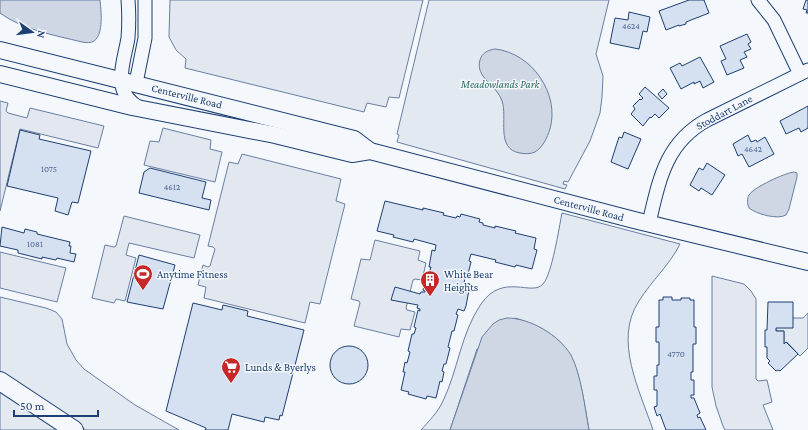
<svg xmlns="http://www.w3.org/2000/svg" width="808" height="430" font-family="'Crimson Pro',serif">
<rect width="100%" height="100%" fill="#f4f7fb"/>
<g fill="#e3e9f0" stroke="#687fa3">
<polygon points="429,0 609,0 596,54 603,76 602,97 600,113 590,141 568,182 564,181 563,184 567,185 565,189 397,142 399,135 397,134"/>
<path d="M562 213 680 244C669 266 652 280 639 301 613 340 640 391 653 430H589C585 409 581 374 570 355 559 335 536 324 515 318L477 349 450 430H421C429 421 438 412 443 401 458 370 461 333 481 304 503 272 532 297 543 284 552 274 559 228 562 213Z"/>
<polygon points="0,297 46,308 56,312 62,319 67,344 76,360 84,369 135,405 179,430 86,430 0,374"/>
<polygon points="808,313 808,348 800,356 787,342 784,344 784,331 776,331 776,328 793,318 803,318"/>
<polygon points="0,389 62,430 0,430"/>
</g>
<g fill="#e3e8f0" stroke="#687fa3">
<polygon points="170,0 423,0 399,98 389,97 386,107 367,103 364,112 185,68 186,59 176,50 169,37"/>
<polygon points="0,101 8,103 6,111 8,113 27,118 30,108 104,126 98,148 20,129 0,211"/>
<polygon points="163,128 211,140 210,149 222,152 215,182 144,165 150,141 159,142"/>
<polygon points="242,154 341,179 336,201 345,204 320,304 310,302 305,323 204,298 206,287 198,285 203,265 208,267 210,266 215,249 213,247 208,246 229,162 238,164"/>
<polygon points="124,216 200,235 194,258 129,243 126,255 136,258 125,301 116,299 114,303 92,298 105,245 114,247 116,246"/>
<polygon points="375,240 420,251 418,260 426,263 422,280 415,279 413,280 406,308 407,310 415,312 410,330 401,329 399,337 354,326 360,303 359,301 351,299 361,259 370,260"/>
<polygon points="0,252 66,268 57,302 0,288"/>
<polygon points="712,276 744,284 751,291 756,299 756,379 758,381 767,380 772,402 763,405 773,430 725,430 723,426 716,406 712,387"/>
</g>
<g fill="#cfd7e4" stroke="#687fa3">
<path d="M0 0H100C101 10 104 34 94 41 91 43 86 43 82 42 54 35 23 30 0 13Z"/>
<path d="M495 49C532 53 560 94 550 129 547 138 543 147 535 152 531 154 525 154 520 153 495 149 508 117 502 101 497 85 475 78 480 60 482 53 488 50 495 49Z"/>
<path d="M794 172 797 173V177L789 209 786 215C778 220 756 214 749 208 747 203 747 199 749 195 754 187 785 173 794 172Z"/>
<path d="M507 318C530 318 559 335 571 355 581 374 585 408 589 430H450L482 337 493 324 499 320Z"/>
</g>
<g fill="#d5e0f0" stroke="#1d3f73">
<polygon points="689,0 704,0 709,13 686,22 686,24 679,26 679,25 666,30 659,11"/>
<polygon points="806,0 808,0 808,13 806,13 807,10 803,9"/>
<polygon points="629,12 650,17 647,32 643,31 639,49 610,43 615,18 628,20"/>
<polygon points="747,34 751,42 748,44 751,49 744,52 747,57 740,60 744,68 727,75 721,61 726,59 720,46"/>
<polygon points="700,57 714,82 703,88 700,81 694,84 694,82 681,89 670,68 680,63 682,66"/>
<polygon points="645,87 669,108 659,118 655,114 651,118 650,117 643,126 631,114 635,109 633,106 640,99 641,100 643,98 639,94"/>
<polygon points="663,89 667,94 662,99 658,94"/>
<polygon points="808,106 808,128 801,132 799,128 786,134 780,121"/>
<polygon points="20,130 40,135 39,139 91,151 78,203 72,202 68,215 55,211 58,198 7,186"/>
<polygon points="624,132 641,139 628,169 611,162 619,137 622,138"/>
<polygon points="748,135 751,142 756,140 757,142 765,137 774,154 749,167 742,154 738,156 733,144"/>
<polygon points="707,163 725,175 712,195 701,188 699,191 690,185 699,168 703,170"/>
<polygon points="150,168 206,182 202,198 211,200 209,210 139,193 144,172"/>
<polygon points="385,201 423,210 423,208 444,213 443,215 456,218 457,216 460,217 461,214 480,219 479,222 483,223 483,225 495,228 495,226 516,231 515,233 536,238 534,249 537,250 532,269 516,265 515,267 495,262 496,260 471,254 469,261 471,262 467,278 465,278 464,283 470,284 466,306 464,311 458,309 456,314 458,315 454,331 452,331 448,347 450,348 446,364 444,364 442,371 444,372 442,382 440,381 436,398 427,396 426,399 408,394 409,392 401,390 405,372 403,372 405,362 407,363 410,352 408,351 412,334 414,334 416,328 414,327 418,310 420,311 420,309 417,308 418,305 391,300 395,287 420,294 421,292 425,292 425,291 423,290 427,273 429,274 431,267 429,267 432,250 435,251 436,245 414,239 413,242 393,237 394,235 377,231"/>
<polygon points="2,227 24,233 25,229 37,232 37,234 70,242 69,246 71,246 70,253 76,254 74,262 57,258 56,260 42,257 42,259 18,253 18,250 0,246"/>
<polygon points="139,255 175,265 163,309 127,302"/>
<polygon points="663,297 672,297 672,300 681,300 681,298 690,298 690,300 694,300 694,327 696,327 696,344 693,344 693,372 691,372 691,380 694,380 694,395 691,395 691,398 694,398 700,413 697,415 698,418 700,417 706,430 666,430 660,414 657,416 654,407 657,406 657,390 654,390 654,376 657,376 657,365 659,365 659,342 656,342 656,327 659,327 659,300 663,300"/>
<polygon points="768,302 793,302 793,328 776,328 776,331 784,331 784,344 786,342 798,354 780,371 778,370 776,371 768,363 770,361 767,358 767,347 765,347 765,330 767,330"/>
<polygon points="193,303 222,310 223,305 248,311 247,316 304,330 282,416 280,415 279,420 265,417 264,422 232,414 228,430 205,430 206,428 166,411"/>
<circle cx="349" cy="365" r="19"/>
</g>
<g fill="none" stroke-linecap="round" stroke-linejoin="round">
<defs>
<g id="minor">
<path d="M128 0C129 12 129 25 128 38 124 63 110 92 140 108"/>
<polyline points="758,0 774,20 800,74"/>
<polyline points="136,83 145,38 145,0"/>
<path d="M649 223C659 181 665 143 707 120L808 70"/>
</g>
<g id="major">
<polyline points="0,50 354,139 370,151"/>
<polyline points="0,74 132,107 275,135 352,154 370,151 634,220 808,262"/>
</g>
<polyline id="highway" points="0,381 74,430"/>
</defs>
<use href="#minor" stroke="#1d3f73" stroke-width="15"/>
<use href="#major" stroke="#1d3f73" stroke-width="18"/>
<use href="#highway" stroke="#1d3f73" stroke-width="20"/>
<use href="#minor" stroke="#f4f7fb" stroke-width="13"/>
<use href="#major" stroke="#f4f7fb" stroke-width="16"/>
<use href="#highway" stroke="#f4f7fb" stroke-width="18"/>
</g>
<defs>
<symbol id="stadium-pin" viewBox="-11 -11 22 30"><path d="M0 17L-7.5 6A9.5 9.5 0 1 1 7.5 6Z" fill="#c62828" stroke="#f4f7fb"/><path d="M0-5a6.5 5 0 1 0 0 10a6.5 5 0 1 0 0-10ZM-3.5-1.8h7v3.6h-7Z" fill="#fff"/></symbol>
<symbol id="building-pin" viewBox="-11 -11 22 30"><path d="M0 17L-7.5 6A9.5 9.5 0 1 1 7.5 6Z" fill="#c62828" stroke="#f4f7fb"/><path d="M-4-6H4V6H1V3H-1V6H-4ZM-2.5-4.3h1.7v1.8h-1.7ZM.8-4.3h1.7v1.8H.8ZM-2.5-1h1.7V.8h-1.7ZM.8-1h1.7V.8H.8Z" fill="#fff"/></symbol>
<symbol id="supermarket-pin" viewBox="-11 -11 22 30"><path d="M0 17L-7.5 6A9.5 9.5 0 1 1 7.5 6Z" fill="#c62828" stroke="#f4f7fb"/><path d="M-6-5.5h2.5l.6 2H6L4.5 2H-2.5L-4.4-4H-6ZM-1.5 3.2a1.3 1.3 0 1 0 .1 0ZM3 3.2a1.3 1.3 0 1 0 .1 0Z" fill="#fff"/></symbol>
</defs>
<g fill-rule="evenodd">
<use href="#stadium-pin" x="132" y="263" width="22" height="30"/>
<use href="#building-pin" x="419" y="269" width="22" height="30"/>
<use href="#supermarket-pin" x="220" y="356" width="22" height="30"/>
</g>
<g text-anchor="middle" dominant-baseline="central" stroke-width="3" stroke-linejoin="round" paint-order="stroke">
<g font-size="9" fill="#4b6792">
<text x="631" y="26">4624</text>
<text x="753" y="149">4642</text>
<text x="49" y="169">1075</text>
<text x="172" y="187">4612</text>
<text x="35" y="244">1081</text>
<text x="676" y="354">4770</text>
</g>
<g font-size="11" font-style="italic" fill="#2c6c60" stroke="#f4f7fb">
<text x="500" y="84">Meadowlands Park</text>
</g>
<g font-size="11" fill="#1d3f73" stroke="#f4f7fb">
<text transform="translate(187 96) rotate(14)">Centerville Road</text>
<text transform="translate(724 112) rotate(-28)">Stoddart Lane</text>
<text transform="translate(589 208) rotate(15)">Centerville Road</text>
</g>
<g font-size="11" fill="#1d3f73" stroke="#f4f7fb" text-anchor="start">
<text x="157" y="274">Anytime Fitness</text>
<text x="444" y="274">White Bear<tspan x="444" dy="13">Heights</tspan></text>
<text x="245" y="367">Lunds &amp; Byerlys</text>
</g>
</g>
<g transform="translate(32 32) rotate(104)" stroke="#f4f7fb" stroke-width="3" paint-order="stroke">
<path d="M0-3L7 15L0 10L-7 15Z" fill="#1d3f73"/>
<text y="-6" font-size="11" font-weight="bold" text-anchor="middle" fill="#1d3f73">N</text>
</g>
<path d="M14 410v6h84v-6" fill="none" stroke="#1d3f73" stroke-width="2"/>
<text x="20" y="410" font-size="12" fill="#1d3f73" stroke="#f4f7fb" stroke-width="3" paint-order="stroke">50 m</text>
</svg>
